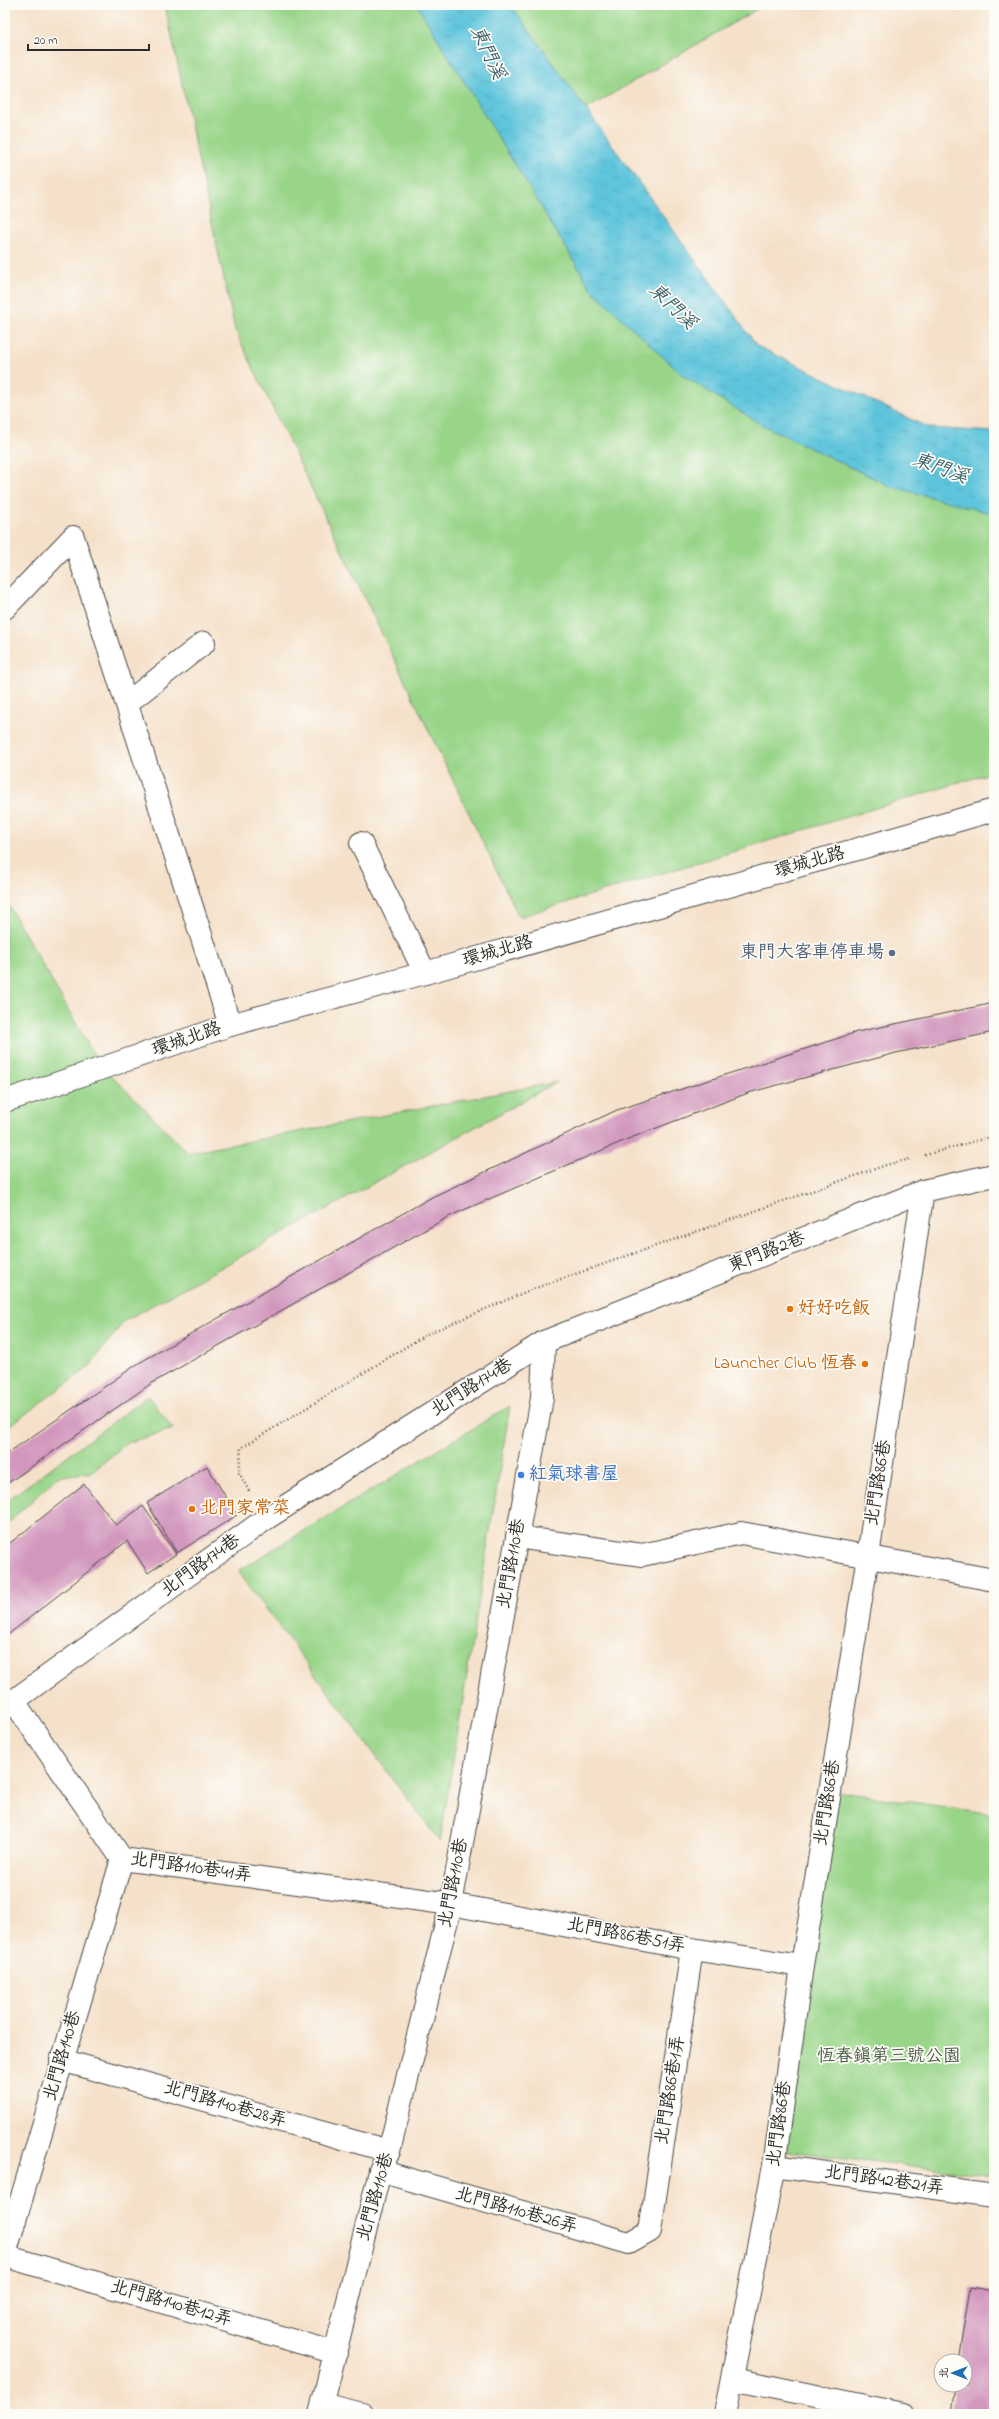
<svg xmlns="http://www.w3.org/2000/svg" width="999" height="2419" font-family="'Indie Flower','LXGW WenKai TC',sans-serif">
<defs>
<pattern id="water-ripples" width="26" height="14" patternUnits="userSpaceOnUse"><rect width="26" height="14" fill="#5fc5dc"/><path d="M2 4q2-2 4 0t4 0M15 11q2-2 4 0t4 0" fill="none" stroke="#53a9bd"/></pattern>
</defs>
<rect width="100%" height="100%" fill="#fdfcf7"/>
<filter id="ink" filterUnits="userSpaceOnUse"><feTurbulence type="fractalNoise" baseFrequency=".025" numOctaves="2"/><feDisplacementMap in="SourceGraphic" scale="8" xChannelSelector="R" yChannelSelector="G"/><feConvolveMatrix kernelMatrix="1 2 1 2 8 2 1 2 1" color-interpolation-filters="sRGB"/></filter>
<filter id="wash" filterUnits="userSpaceOnUse"><feTurbulence type="fractalNoise" baseFrequency=".012" numOctaves="4" result="noise"/><feDisplacementMap in="SourceGraphic" scale="16" xChannelSelector="R" yChannelSelector="G"/><feGaussianBlur stdDeviation="0.9" result="paint"/><feColorMatrix in="noise" values="0 0 0 0 0 0 0 0 0 0 0 0 0 0 0 0 0 1.4 0 .05"/><feComposite in="paint" operator="in"/></filter>
<g filter="url(#wash)">
<rect width="100%" height="100%" fill="#f5e1ca"/>
<g fill="#99d589" stroke="#62805a">
<polygon points="165,5 764,5 518,149 572,236 994,503 994,772 519,917 235,330"/>
<polygon points="5,899 98,1062 188,1153 557,1082 124,1321 89,1367 5,1429"/>
<polygon points="148,1396 173,1429 127,1443 92,1472 57,1477 5,1526 5,1502"/>
<polygon points="510,1406 440,1842 238,1571"/>
<polygon points="821,1789 994,1814 994,2176 771,2149"/>
</g>
<polygon fill="url(#water-ripples)" stroke="#457884" points="417,5 511,5 757,346 929,428 994,432 994,514 890,486 762,425 681,374 592,290"/>
<g id="blocks">
<g fill="#d297bd">
<polygon points="994,1003 994,1032 896,1053 748,1093 628,1139 450,1216 152,1383 5,1485 5,1455 139,1363 432,1197 617,1110 857,1032"/>
<polygon points="207,1466 237,1515 177,1553 147,1503"/>
<polygon points="84,1484 116,1525 143,1506 176,1554 148,1573 127,1541 5,1637 5,1547"/>
<polygon points="971,2287 994,2291 994,2414 951,2414 955,2385 965,2385 965,2361 959,2361"/>
</g>
</g>
</g>
<g filter="url(#ink)">
<use href="#blocks" fill-opacity="0" stroke="#494643" stroke-width="1"/>
<g fill="none" stroke-linecap="round" stroke-linejoin="round">
<defs>
<g id="minor">
<polyline points="5,608 73,537 230,1025"/>
<polyline points="127,703 204,643"/>
<polyline points="361,843 425,973"/>
<polyline points="5,1101 230,1025 425,973 994,810"/>
<polyline points="517,1537 642,1555 741,1533 994,1580"/>
<polyline points="13,1700 122,1859 451,1904 692,1949 802,1966"/>
<polyline points="5,1707 267,1518 544,1342 923,1191 994,1175"/>
<polyline points="61,2060 389,2151"/>
<polyline points="774,2166 994,2196"/>
<polyline points="380,2171 629,2243 650,2231 692,1949"/>
<polyline points="5,2254 122,1859"/>
<polyline points="5,2256 336,2353"/>
<polyline points="732,2379 904,2414"/>
<polyline points="323,2404 362,2414"/>
<polyline points="320,2414 380,2171 389,2151 451,1904 542,1398 544,1342"/>
<polyline points="725,2414 774,2166 802,1966 868,1556 923,1191"/>
</g>
</defs>
<use href="#minor" stroke="#494643" stroke-width="24"/>
<g stroke="#494643" stroke-width="2.5" stroke-dasharray="1 3" stroke-linecap="butt">
<polyline points="925,1155 994,1136"/>
<polyline points="249,1491 239,1473 241,1448 427,1334 530,1290 886,1165 910,1159"/>
</g>
<use href="#minor" stroke="#fff" stroke-width="22"/>
</g>
</g>
<circle fill="#5c6f8a" stroke="#fdfcf7" stroke-width="1.5" cx="892" cy="953" r="4"/>
<g fill="#e8710a" stroke="#fdfcf7" stroke-width="1.5">
<circle cx="790" cy="1309" r="4"/>
<circle cx="865" cy="1364" r="4"/>
<circle cx="192" cy="1509" r="4"/>
</g>
<circle fill="#3f7fe0" stroke="#fdfcf7" stroke-width="1.5" cx="521" cy="1475" r="4"/>
<g text-anchor="middle" dominant-baseline="central" stroke-width="3.5" stroke-linejoin="round" paint-order="stroke">
<g font-size="18" fill="#2b2b2b" stroke="#fdfcf7">
<text transform="translate(810 863) rotate(-16)">環城北路</text>
<text transform="translate(498 952) rotate(-16)">環城北路</text>
<text transform="translate(187 1040) rotate(-19)">環城北路</text>
<text transform="translate(767 1253) rotate(-22)">東門路2巷</text>
<text transform="translate(472 1388) rotate(-32)">北門路174巷</text>
<text transform="translate(879 1483) rotate(-81)">北門路86巷</text>
<text transform="translate(512 1564) rotate(-80)">北門路110巷</text>
<text transform="translate(201 1566) rotate(-36)">北門路174巷</text>
<text transform="translate(828 1803) rotate(-81)">北門路86巷</text>
<text transform="translate(191 1868) rotate(8)">北門路110巷41弄</text>
<text transform="translate(454 1883) rotate(-79)">北門路110巷</text>
<text transform="translate(626 1936) rotate(11)">北門路86巷51弄</text>
<text transform="translate(63 2056) rotate(-74)">北門路140巷</text>
<text transform="translate(671 2090) rotate(-81)">北門路86巷1弄</text>
<text transform="translate(225 2105) rotate(16)">北門路140巷28弄</text>
<text transform="translate(780 2124) rotate(-82)">北門路86巷</text>
<text transform="translate(884 2181) rotate(8)">北門路42巷21弄</text>
<text transform="translate(376 2197) rotate(-74)">北門路110巷</text>
<text transform="translate(516 2211) rotate(16)">北門路110巷26弄</text>
<text transform="translate(171 2304) rotate(16)">北門路140巷12弄</text>
</g>
<g font-size="18" fill="#4e5e75" stroke="#fdfcf7" text-anchor="end">
<text x="884" y="953">東門大客車停車場</text>
</g>
<g font-size="18" fill="#c56008" stroke="#fdfcf7" text-anchor="start">
<text x="798" y="1309">好好吃飯</text>
<text x="857" y="1364" text-anchor="end">Launcher Club 恆春</text>
<text x="200" y="1509">北門家常菜</text>
</g>
<g font-size="18" fill="#366cbe" stroke="#fdfcf7" text-anchor="start">
<text x="529" y="1475">紅氣球書屋</text>
</g>
<g font-size="18" fill="#4c5e47" stroke="#fdfcf7">
<text x="889" y="2057">恆春鎮第三號公園</text>
</g>
<g font-size="19" font-style="italic" fill="#3d6169" stroke="#fdfcf7">
<text transform="translate(487 53) rotate(64)">東門溪</text>
<text transform="translate(672 307) rotate(44)">東門溪</text>
<text transform="translate(940 469) rotate(20)">東門溪</text>
</g>
</g>
<rect width="999" height="2419" fill="none" stroke="#fdfcf7" stroke-width="20"/>
<g transform="translate(953 2373) rotate(270)"><circle r="19" fill="#fdfcf7" stroke="#a9a8a5"/>
<path d="M0-3L7 15L0 10L-7 15Z" fill="#1f6fb2"/>
<text y="-6" font-size="11" font-weight="bold" text-anchor="middle" fill="#2b2b2b">北</text>
</g>
<path d="M28 44v6h121v-6" fill="none" stroke="#2b2b2b" stroke-width="2"/>
<text x="34" y="44" font-size="12" fill="#2b2b2b" stroke="#fdfcf7" stroke-width="3" paint-order="stroke">20 m</text>
</svg>
